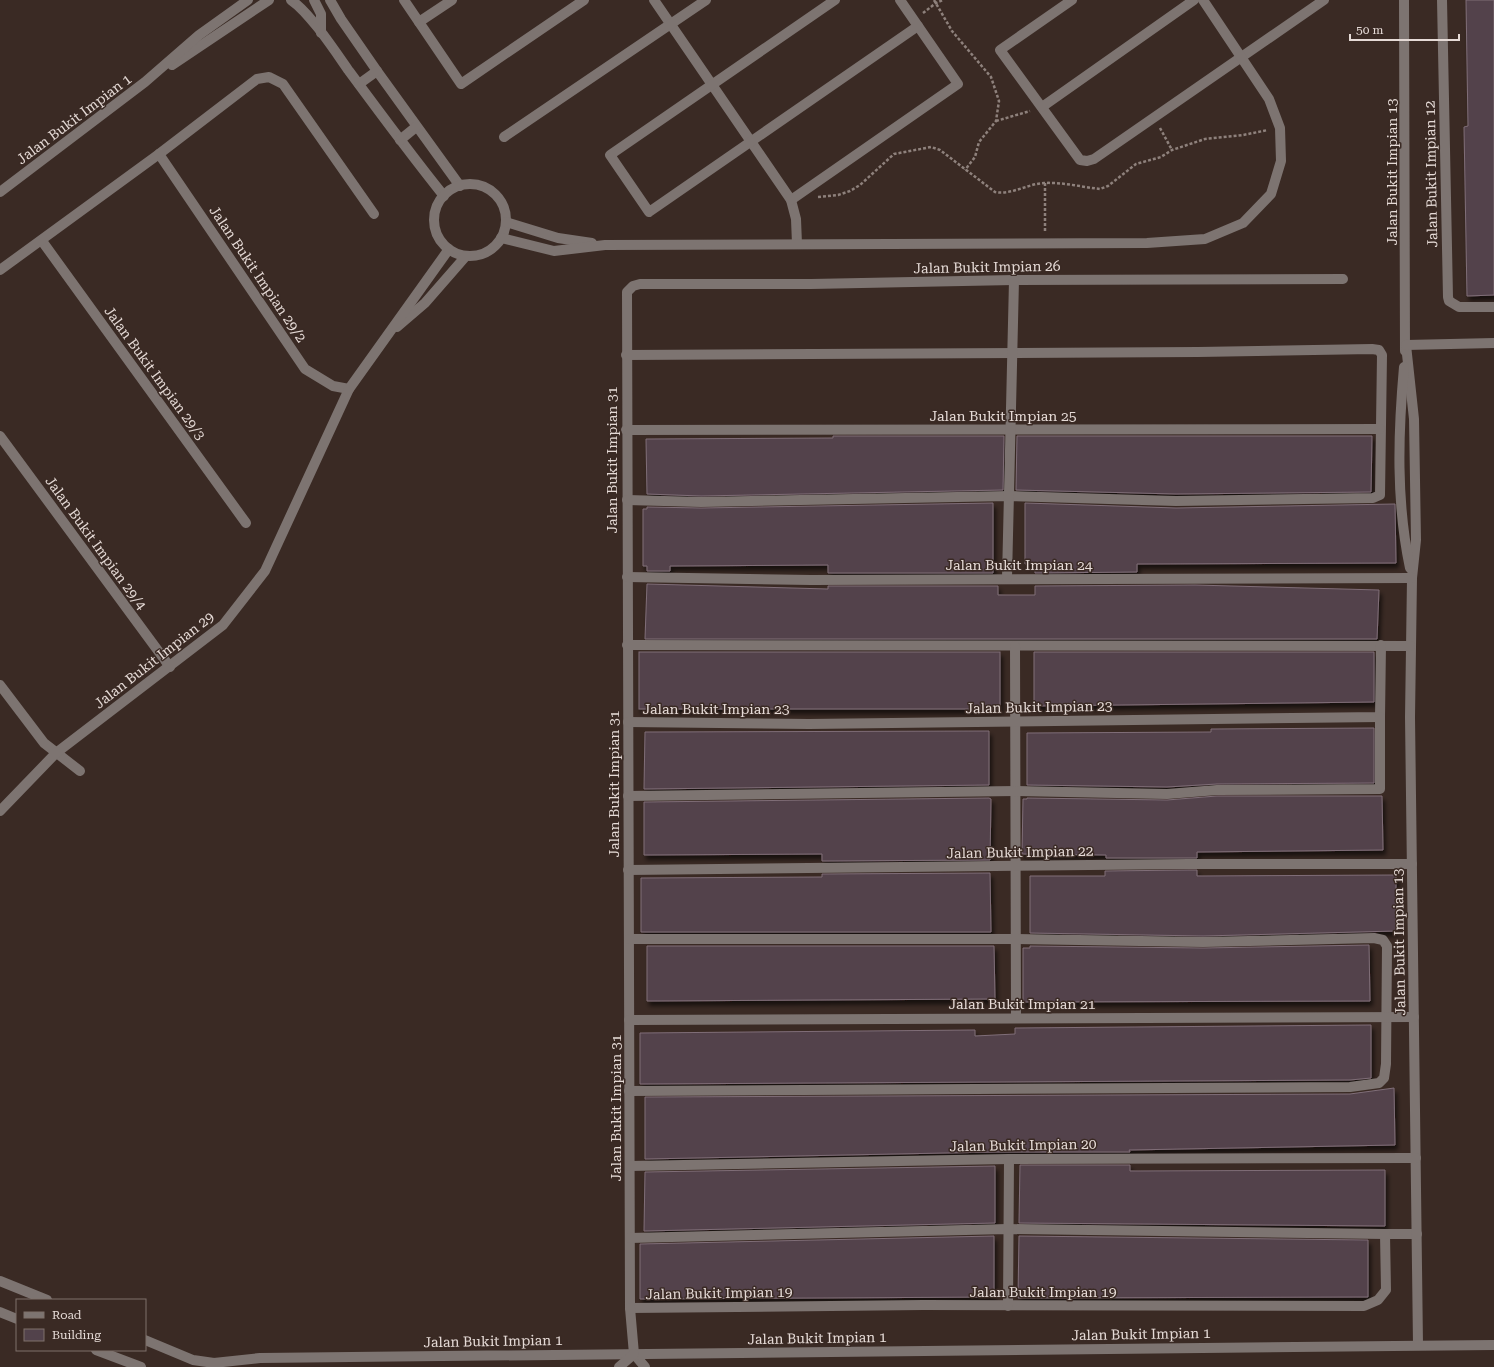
<svg xmlns="http://www.w3.org/2000/svg" width="1494" height="1367" font-family="'Roboto Serif',serif">
<defs>
<filter id="shadow"><feDropShadow dx="2.5" dy="4.5" stdDeviation="2" flood-color="#0009"/></filter>
</defs>
<rect width="100%" height="100%" fill="#3a2a24"/>
<g fill="#52424b" stroke="#806e78" filter="url(#shadow)">
<polygon points="1466,0 1494,0 1494,295 1467,296 1464,127 1468,126"/>
<polygon points="833,436 1004,436 1003,490 701,496 647,494 646,439 833,438"/>
<polygon points="1017,436 1372,436 1371,492 1176,494 1016,490"/>
<polygon points="993,503 993,573 828,573 828,565 670,566 670,571 647,571 647,566 643,566 643,509 647,509 647,507 701,508"/>
<polygon points="1025,503 1176,508 1395,504 1396,563 1137,564 1137,572 1035,573 1035,564 1025,564"/>
<polygon points="647,584 828,589 828,586 998,586 998,595 1035,595 1035,586 1195,585 1379,590 1377,639 645,639"/>
<rect x="639" y="652" width="361" height="57"/>
<polygon points="1034,652 1374,652 1374,702 1034,706"/>
<polygon points="1374,728 1374,783 1217,784 1167,787 1027,785 1027,733 1211,732 1211,729"/>
<polygon points="989,731 989,785 644,789 645,732"/>
<polygon points="1217,796 1382,796 1383,850 1197,852 1197,858 1106,858 1106,855 1022,854 1023,799 1027,799 1027,798 1167,800"/>
<polygon points="989,798 991,799 990,860 822,861 822,854 644,855 644,802"/>
<polygon points="1188,870 1197,870 1197,876 1396,875 1396,931 1203,936 1030,933 1030,876 1105,876 1105,871"/>
<polygon points="990,873 991,932 641,932 641,878 822,877 822,874"/>
<polygon points="1369,945 1370,1001 1023,1002 1023,948 1030,948 1030,946 1203,948"/>
<polygon points="647,946 994,946 995,999 647,1001"/>
<polygon points="1371,1025 1371,1078 1350,1080 640,1084 640,1033 975,1030 975,1036 1015,1034 1015,1028"/>
<polygon points="1394,1088 1395,1145 1129,1150 1130,1152 995,1152 645,1159 645,1097 1350,1094"/>
<polygon points="1020,1165 1130,1165 1130,1171 1385,1170 1385,1226 1019,1223"/>
<polygon points="995,1166 995,1223 644,1231 645,1172"/>
<polygon points="994,1236 994,1297 640,1299 640,1244"/>
<polygon points="1019,1236 1368,1240 1368,1297 1018,1298"/>
</g>
<g fill="none" stroke-linecap="round" stroke-linejoin="round">
<g stroke="#8e817c" stroke-width="2.5" stroke-dasharray="3 2" stroke-linecap="butt">
<polyline points="934,0 952,31 991,77 999,101 996,121 979,142 975,157 965,170"/>
<polyline points="923,13 936,3 943,0"/>
<polyline points="996,121 1030,111"/>
<polyline points="1160,128 1172,150"/>
<polyline points="1045,183 1045,232"/>
<path d="M818 197 838 195 850 191 860 185 894 154 931 147 940 150 995 192C1012 195 1027 184 1044 183 1062 182 1082 187 1100 189L1108 186 1136 164 1161 157 1172 150 1205 139 1243 135 1268 130"/>
</g>
<g stroke="#7d7471" stroke-width="10">
<path d="M291 0C310 13 335 51 349 71 380 113 411 155 444 196"/>
<polyline points="314,0 321,14 321,33"/>
<polyline points="330,0 341,19 377,71 460,186"/>
<polyline points="404,0 461,84 584,0"/>
<polyline points="654,0 791,200 796,219 797,244"/>
<polyline points="835,0 610,155 649,212 918,26"/>
<polyline points="1072,0 1000,50 1080,160 1087,161 1094,159 1324,0"/>
<polyline points="1404,0 1405,351"/>
<polyline points="1442,0 1448,297 1449,301 1459,307 1494,307"/>
<polyline points="419,22 452,0"/>
<polyline points="172,65 269,0"/>
<polyline points="359,84 377,71"/>
<polyline points="1042,107 1194,0"/>
<polyline points="504,137 706,0"/>
<polyline points="400,140 416,127"/>
<polyline points="159,154 305,369 333,386 349,389"/>
<circle cx="470" cy="220" r="36"/>
<polyline points="0,192 145,82 199,35 248,0"/>
<polyline points="791,200 958,84 900,0"/>
<polyline points="506,222 558,238 592,243"/>
<polyline points="501,238 554,251 605,245 1147,243 1205,239 1243,223 1271,194 1281,161 1280,128 1269,99 1203,0"/>
<polyline points="42,241 246,523"/>
<polyline points="0,270 159,154 257,79 269,77 283,84 374,214"/>
<polyline points="1343,279 1014,280 811,284 640,284 633,286 627,292 630,1308 923,1305 1364,1306 1378,1300 1386,1290 1385,1234 1417,1234"/>
<polyline points="397,327 425,303 466,256"/>
<polyline points="1406,345 1414,419 1416,540 1412,578 1410,717 1418,1345"/>
<polyline points="1406,345 1494,343"/>
<polyline points="626,355 1198,352 1372,349 1379,350 1382,355 1380,495 1373,498 1176,501 1009,496 701,502 627,500"/>
<path d="M1404 367C1398 434 1396 502 1410 568"/>
<polyline points="626,430 1380,429"/>
<polyline points="0,436 170,667"/>
<polyline points="627,577 811,580 1412,578"/>
<polyline points="1007,578 1014,280"/>
<polyline points="627,645 1411,646"/>
<polyline points="1015,646 1016,1018"/>
<polyline points="0,685 44,743 80,771"/>
<polyline points="628,722 809,724 1380,717 1381,645"/>
<polyline points="628,796 1016,791 1167,794 1217,790 1380,789 1380,717"/>
<polyline points="0,811 56,753 223,625 265,571 349,389 449,249"/>
<polyline points="628,870 1188,864 1412,864"/>
<polyline points="629,939 1016,939 1203,942 1374,938 1383,940 1387,946 1386,1064 1384,1078 1379,1083 1350,1087 629,1091"/>
<polyline points="629,1020 1414,1017"/>
<polyline points="630,1166 1009,1159 1416,1158"/>
<polyline points="630,1238 1008,1229 1385,1234"/>
<polyline points="0,1281 47,1300"/>
<polyline points="1008,1306 1009,1159"/>
<polyline points="630,1308 634,1354 645,1367"/>
<polyline points="0,1312 17,1319"/>
<polyline points="145,1340 193,1360 214,1363 260,1358 1494,1345"/>
<polyline points="96,1350 141,1367"/>
<polyline points="619,1367 634,1354"/>
</g>
</g>
<g text-anchor="middle" dominant-baseline="central" stroke-width="3" stroke-linejoin="round" paint-order="stroke">
<g font-size="14" fill="#e5dad6" stroke="#3a2a24">
<text transform="translate(74 119) rotate(-37)">Jalan Bukit Impian 1</text>
<text transform="translate(1392 172) rotate(-90)">Jalan Bukit Impian 13</text>
<text transform="translate(1431 174) rotate(-91)">Jalan Bukit Impian 12</text>
<text transform="translate(987 267) rotate(-1)">Jalan Bukit Impian 26</text>
<text transform="translate(258 274) rotate(56)">Jalan Bukit Impian 29/2</text>
<text transform="translate(155 373) rotate(54)">Jalan Bukit Impian 29/3</text>
<text x="1003" y="416">Jalan Bukit Impian 25</text>
<text transform="translate(612 460) rotate(-90)">Jalan Bukit Impian 31</text>
<text transform="translate(96 543) rotate(54)">Jalan Bukit Impian 29/4</text>
<text x="1019" y="565">Jalan Bukit Impian 24</text>
<text transform="translate(154 660) rotate(-38)">Jalan Bukit Impian 29</text>
<text transform="translate(1039 707) rotate(-1)">Jalan Bukit Impian 23</text>
<text x="716" y="709">Jalan Bukit Impian 23</text>
<text transform="translate(614 784) rotate(-90)">Jalan Bukit Impian 31</text>
<text transform="translate(1020 852) rotate(-1)">Jalan Bukit Impian 22</text>
<text transform="translate(1399 942) rotate(-91)">Jalan Bukit Impian 13</text>
<text x="1022" y="1004">Jalan Bukit Impian 21</text>
<text transform="translate(616 1108) rotate(-90)">Jalan Bukit Impian 31</text>
<text transform="translate(1023 1145) rotate(-1)">Jalan Bukit Impian 20</text>
<text x="1043" y="1292">Jalan Bukit Impian 19</text>
<text transform="translate(719 1293) rotate(-1)">Jalan Bukit Impian 19</text>
<text transform="translate(1141 1334) rotate(-1)">Jalan Bukit Impian 1</text>
<text transform="translate(817 1338) rotate(-1)">Jalan Bukit Impian 1</text>
<text transform="translate(493 1341) rotate(-1)">Jalan Bukit Impian 1</text>
</g>
</g>
<rect x="16" y="1299" width="130" height="52" fill="#3a2a24" stroke="#7e706b"/>
<rect x="24" y="1312" width="20" height="6" fill="#7d7471" stroke="#7e706b"/>
<text x="52" y="1319" font-size="12" fill="#e5dad6">Road</text>
<rect x="24" y="1329" width="20" height="12" fill="#52424b" stroke="#7e706b"/>
<text x="52" y="1339" font-size="12" fill="#e5dad6">Building</text>
<path d="M1350 34v6h109v-6" fill="none" stroke="#e5dad6" stroke-width="2"/>
<text x="1356" y="34" font-size="12" fill="#e5dad6" stroke="#3a2a24" stroke-width="3" paint-order="stroke">50 m</text>
</svg>
